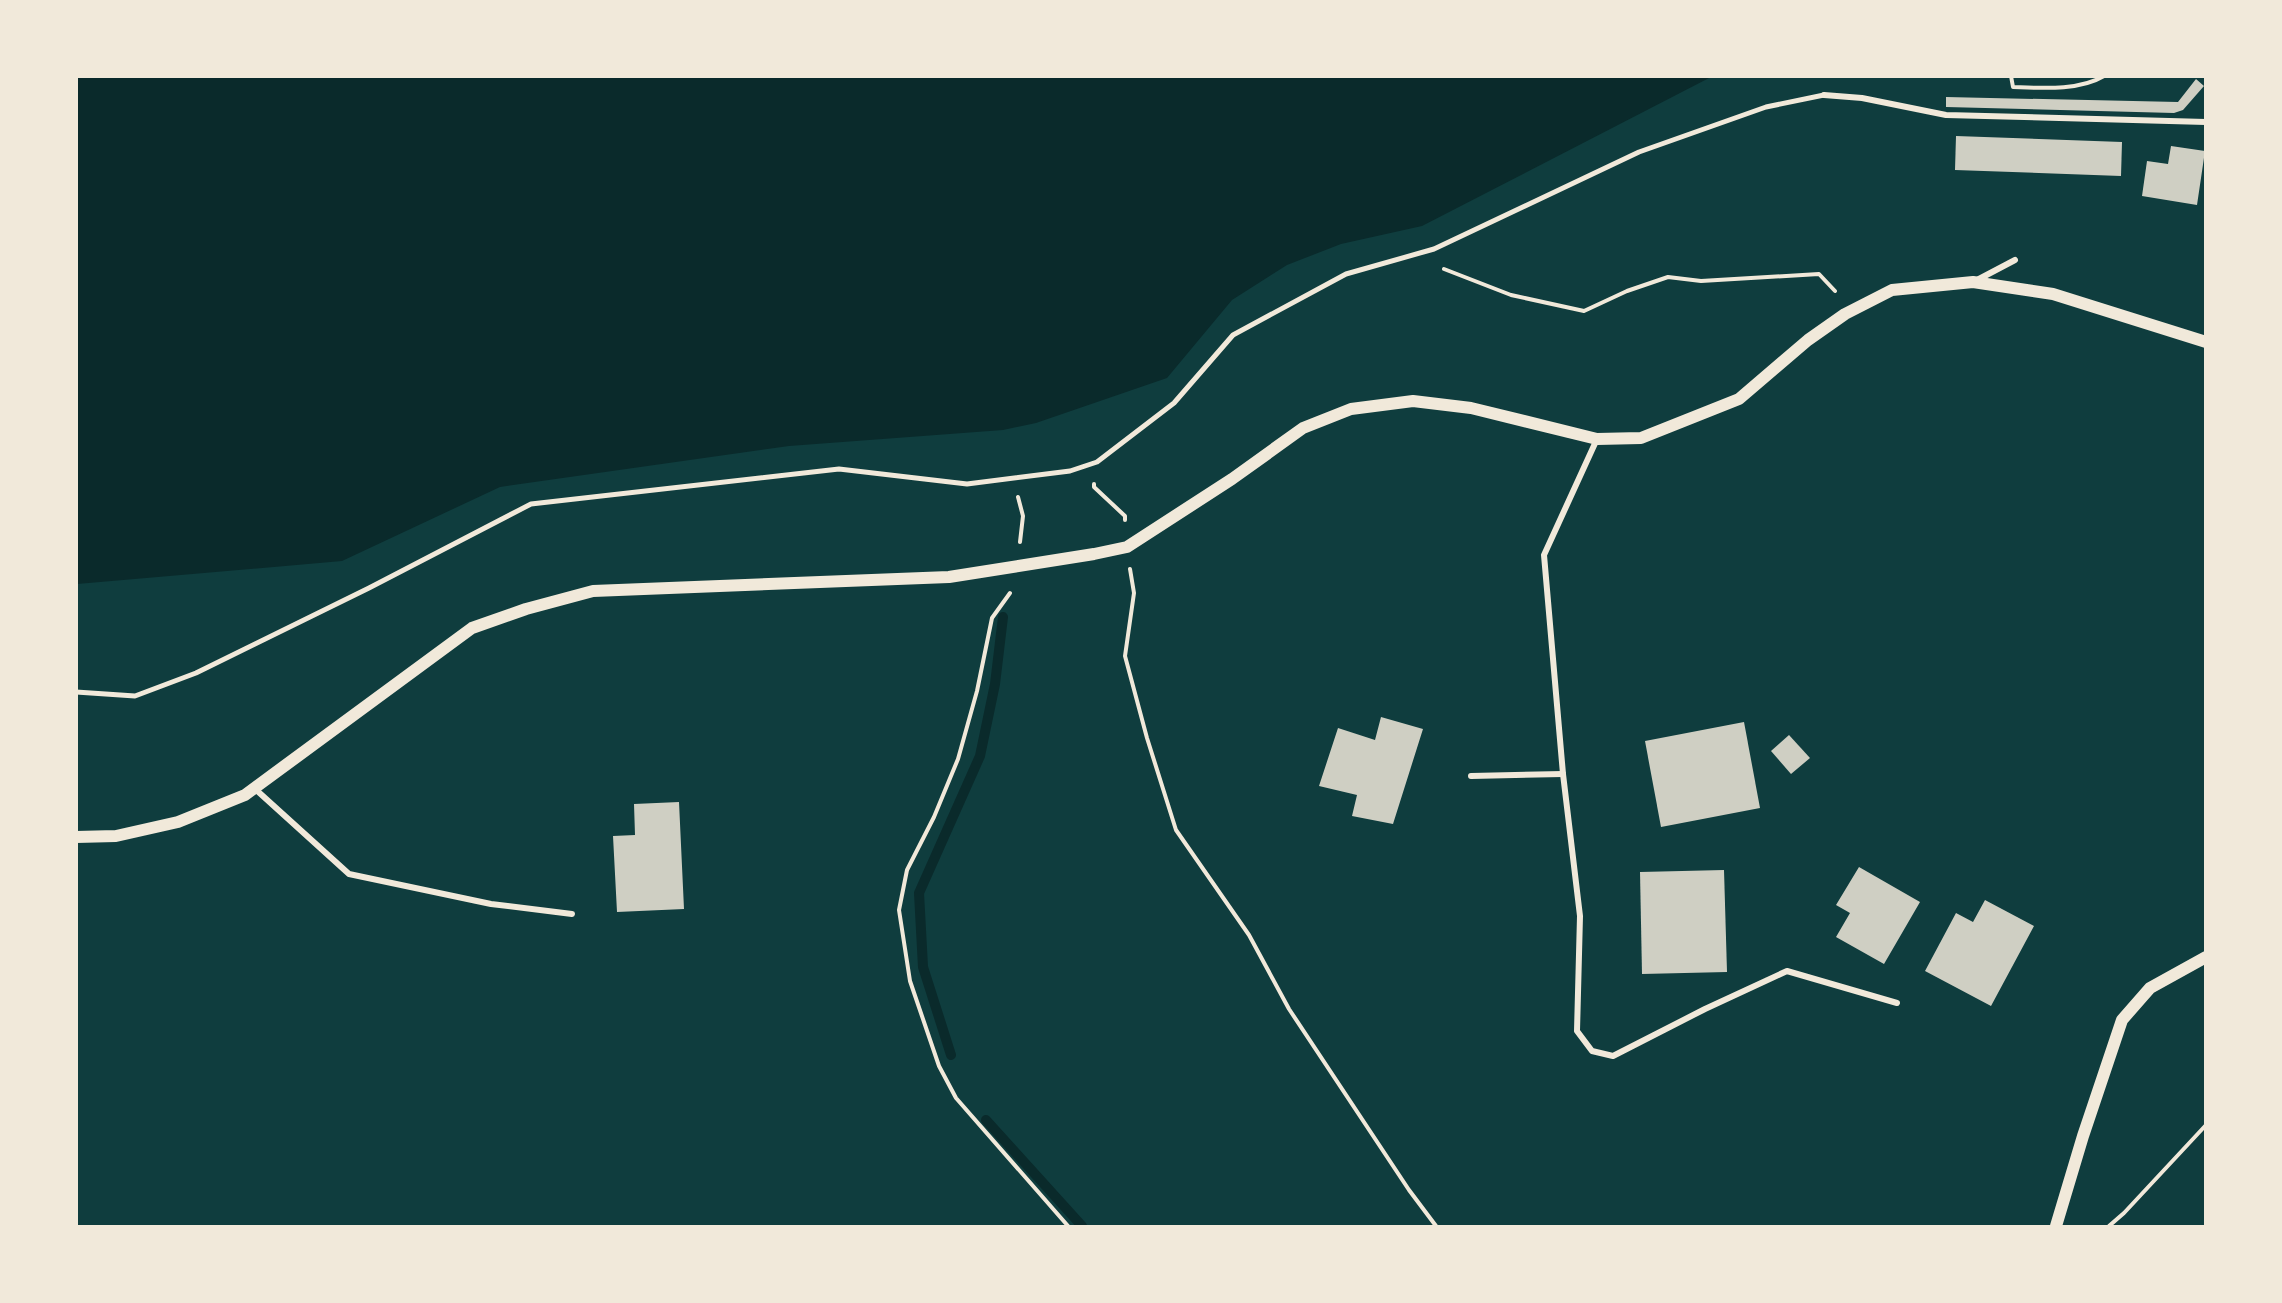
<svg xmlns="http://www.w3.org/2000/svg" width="2282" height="1303" font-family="'DM Sans',sans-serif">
<rect width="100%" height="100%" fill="#0f3d3e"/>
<polygon fill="#0a2a2b" points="77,76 1711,76 1711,77 1422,226 1341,244 1287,265 1232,300 1167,378 1036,423 1003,430 789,446 500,487 342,561 77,584"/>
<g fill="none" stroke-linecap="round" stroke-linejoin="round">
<g stroke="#0a2a2b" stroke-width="10">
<polyline points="951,1055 923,967 919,893 980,756 995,684 1003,617"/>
<polyline points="986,1120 1082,1226"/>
</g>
</g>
<g fill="#cfcfc3">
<polygon points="2196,79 2204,86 2183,110 2174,113 1946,107 1946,97 2178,102"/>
<polygon points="1956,136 2122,142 2121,176 1955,170"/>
<polygon points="2171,146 2205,151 2197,205 2142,196 2147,161 2168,164"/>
<polygon points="1381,717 1423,729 1393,824 1352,816 1357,795 1319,786 1338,728 1375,740"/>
<polygon points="1744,722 1760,808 1661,827 1645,741"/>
<polygon points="1789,735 1810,758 1791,774 1771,751"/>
<polygon points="679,802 684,909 617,912 613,836 635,835 634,804"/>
<polygon points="1859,867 1920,902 1884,964 1836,937 1850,913 1836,905"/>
<polygon points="1724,870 1727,972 1642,974 1640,872"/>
<polygon points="1985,900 2034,926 1991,1006 1925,971 1956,913 1973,922"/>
</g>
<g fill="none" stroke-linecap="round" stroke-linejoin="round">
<g stroke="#f1e9da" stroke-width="4">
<path d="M2011 76 2013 87C2041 88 2079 91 2104 76"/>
<polyline points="1444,269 1511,295 1584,311 1627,291 1668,277 1701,281 1819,274 1835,291"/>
<polyline points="1094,484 1094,487 1125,516 1125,520"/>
<polyline points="1018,497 1023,516 1020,542"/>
<polyline points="1130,569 1134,593 1125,656 1147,738 1176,830 1249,935 1289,1009 1409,1190 1436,1226"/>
<polyline points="1010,593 992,618 977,691 958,759 934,817 907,870 899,910 910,981 939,1066 956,1098 1068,1226"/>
<polyline points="2109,1226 2124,1213 2206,1125"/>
</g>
<polyline stroke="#f1e9da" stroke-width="5" points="76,692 135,696 196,673 369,588 531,504 839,469 967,484 1070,471 1097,462 1174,403 1233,335 1346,274 1434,249 1639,152 1766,107 1824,95"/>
<g stroke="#f1e9da" stroke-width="6">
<polyline points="1824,95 1862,98 1946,115 2206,122"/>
<polyline points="1977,280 2015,260"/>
<polyline points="1597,439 1544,555 1563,774 1580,916 1577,1031 1592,1051 1613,1056 1705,1009 1787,971 1897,1003"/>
<polyline points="1471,776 1563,774"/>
<polyline points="254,788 349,874 491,904 572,914"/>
</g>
<g stroke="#f1e9da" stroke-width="12">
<polyline points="76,837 116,836 178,822 245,795 472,628 526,609 593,591 949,577 1094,554 1127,547 1232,479 1303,428 1351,409 1413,401 1471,408 1597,439 1641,438 1739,399 1808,340 1845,314 1892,290 1973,282 2053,294 2206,342"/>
<polyline points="2056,1226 2083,1136 2122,1020 2150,988 2206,957"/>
</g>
</g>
<rect width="2282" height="1303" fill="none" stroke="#f1e9da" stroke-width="156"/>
</svg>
